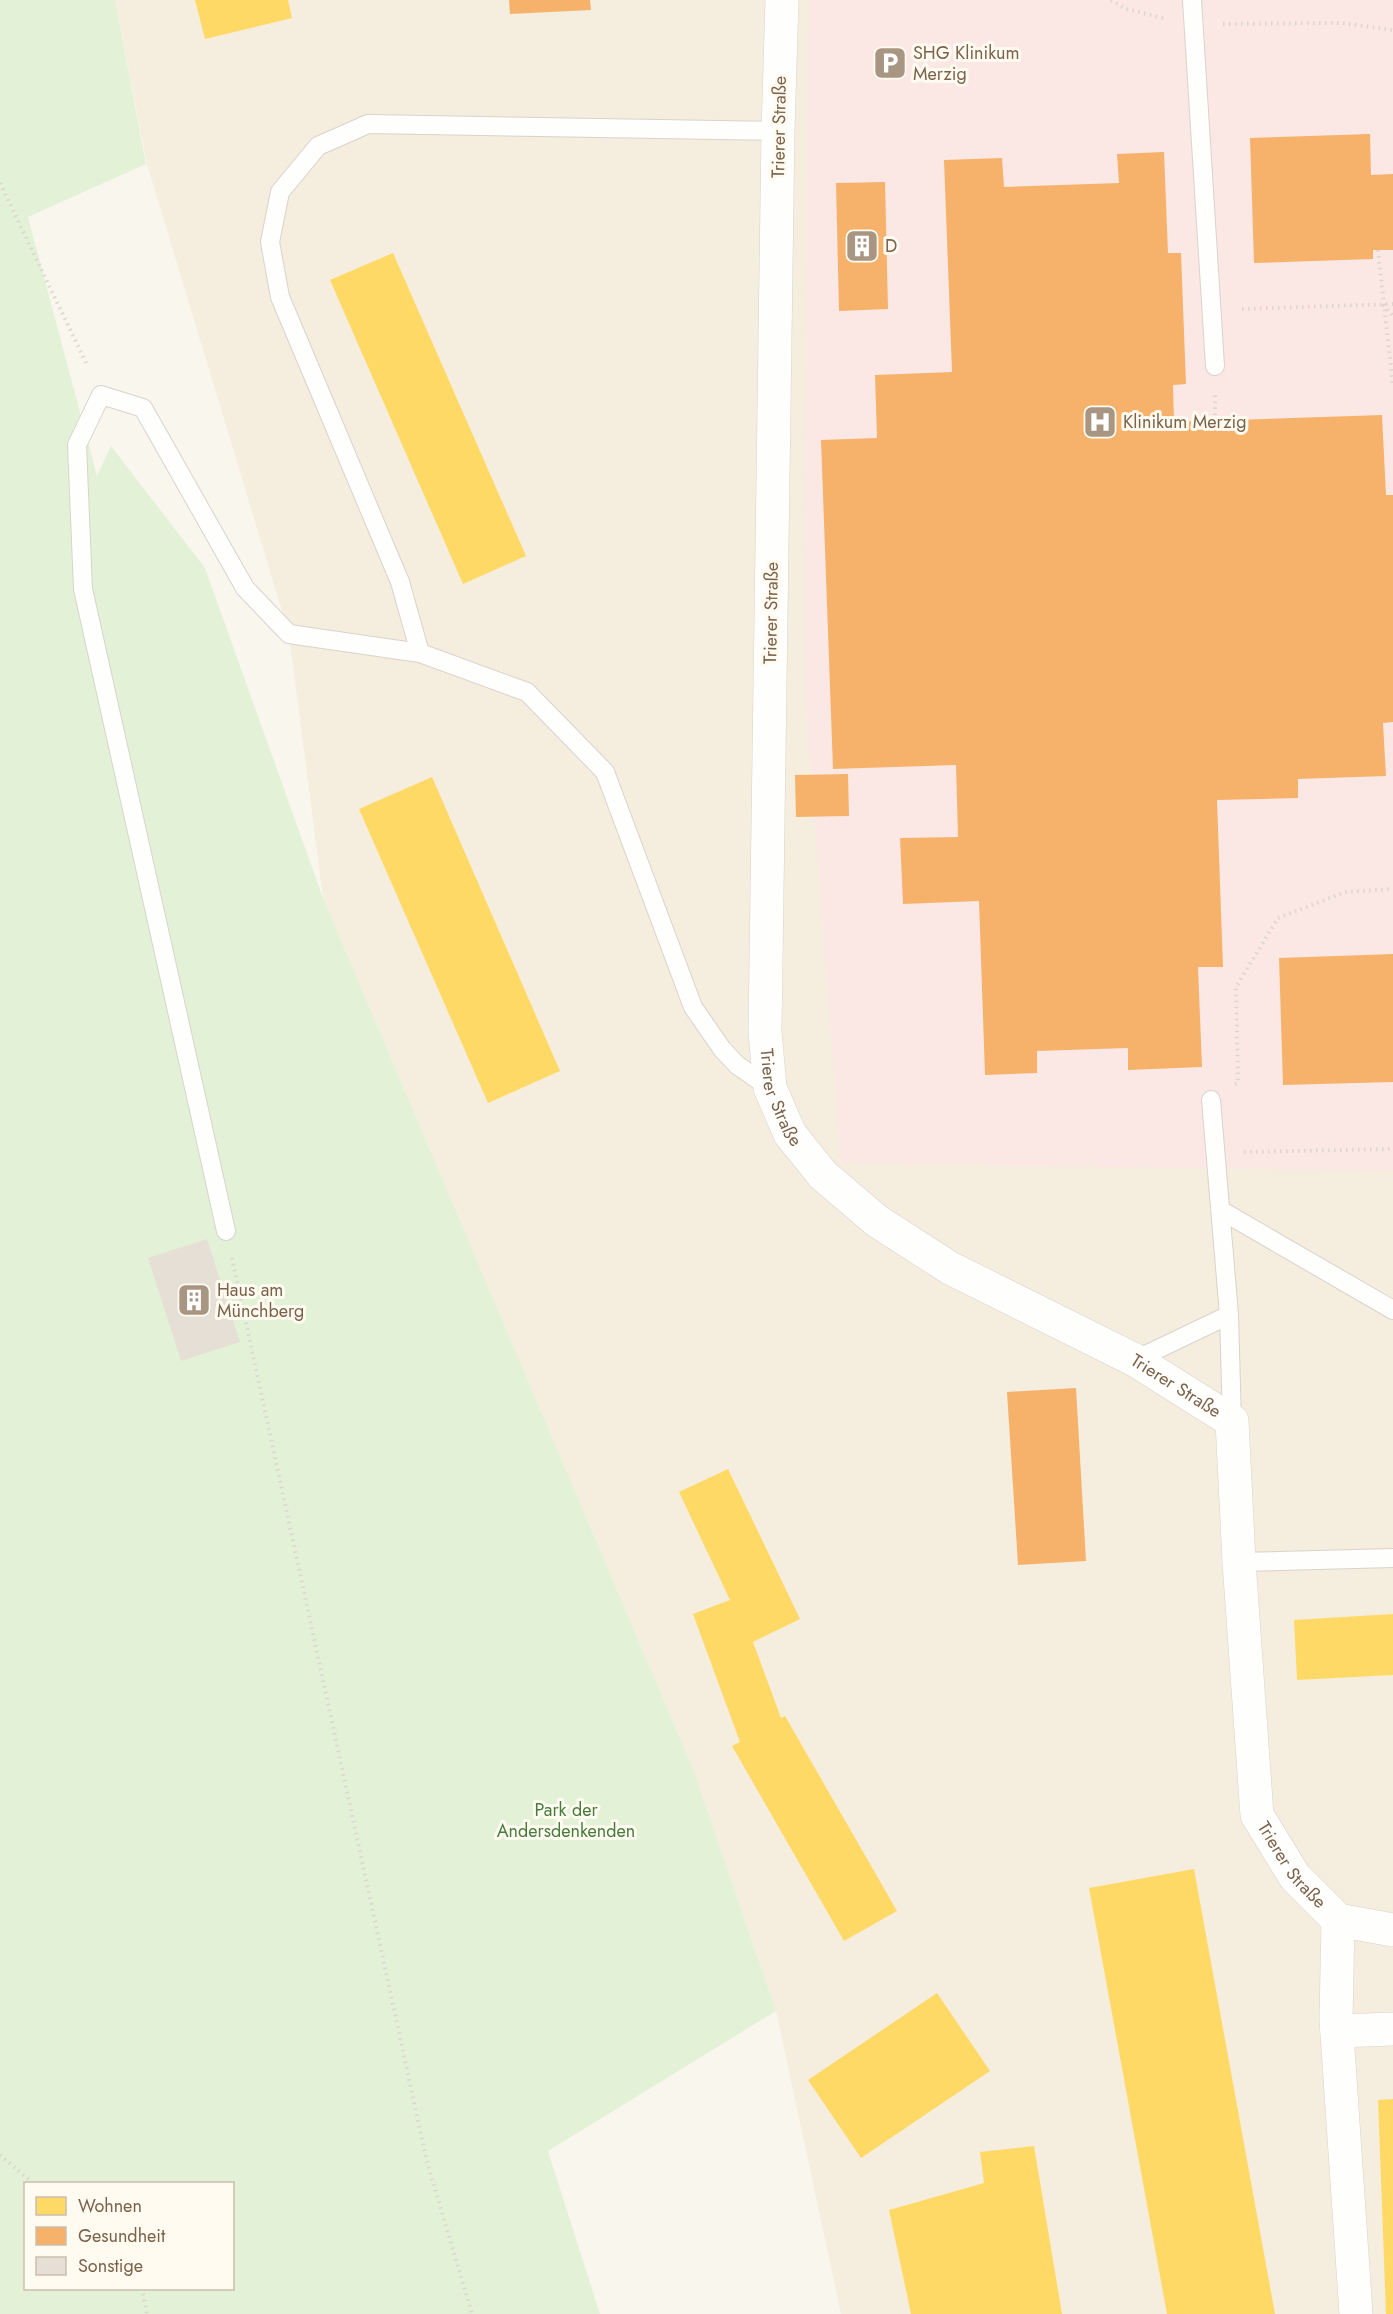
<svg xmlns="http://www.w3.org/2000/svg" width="1393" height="2314" font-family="Jost,sans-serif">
<rect width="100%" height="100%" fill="#f9f6ee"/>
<polygon fill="#f5edde" points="115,0 1393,0 1393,2314 841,2314 776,2011 693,1769 323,898 289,634 147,164"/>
<polygon fill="#fbe8e4" points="809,0 1393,0 1393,1171 841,1163 806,708 807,136"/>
<path fill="#e3f2d7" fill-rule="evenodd" d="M0 0H115L146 164 28 217 97 476 111 446 205 568 323 898 693 1769 776 2011 548 2151 600 2314H0ZM26 2184H232V2288H26Z"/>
<g fill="#ffd966">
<polygon points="195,0 288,0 292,18 205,39"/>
<polygon points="393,253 526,556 463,584 330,280"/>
<polygon points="432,777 560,1071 488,1103 359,809"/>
<polygon points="728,1469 800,1619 753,1642 781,1718 785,1716 897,1911 844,1941 732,1746 740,1742 693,1614 730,1600 679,1492"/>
<polygon points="1393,1614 1393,1675 1297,1680 1294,1620"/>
<polygon points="1194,1869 1275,2314 1167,2314 1089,1888"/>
<polygon points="937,1993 990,2071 861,2158 808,2080"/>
<polygon points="1393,2099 1393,2314 1386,2314 1378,2100"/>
<polygon points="1034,2146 1062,2314 911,2314 889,2210 984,2183 980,2152"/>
</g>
<g fill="#f6b26b">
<polygon points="509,0 590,0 591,10 510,14"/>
<polygon points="1370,134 1371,175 1393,174 1393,250 1373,250 1373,259 1254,263 1250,138"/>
<polygon points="1164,152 1168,253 1181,253 1186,384 1173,385 1174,422 1382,415 1386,495 1393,495 1393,722 1383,723 1386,776 1298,779 1298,798 1217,800 1223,967 1198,967 1202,1067 1128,1070 1128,1048 1037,1051 1037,1073 985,1075 979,901 903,904 900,838 958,837 956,765 833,769 821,440 877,438 875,375 952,372 944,160 1002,158 1004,187 1119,183 1117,154"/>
<polygon points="885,182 888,309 839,311 836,183"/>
<polygon points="848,774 849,816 796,817 795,775"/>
<polygon points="1393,954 1393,1082 1283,1085 1279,958"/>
<polygon points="1076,1388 1086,1561 1018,1565 1007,1392"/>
</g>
<polygon fill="#e6dfd5" points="207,1239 240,1342 181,1361 148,1258"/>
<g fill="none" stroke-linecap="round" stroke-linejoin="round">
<defs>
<g id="lane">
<polyline points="1192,0 1215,366"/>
<polyline points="420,653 400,582 280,297 270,242 280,192 318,146 368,124 778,131"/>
<polyline points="1211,1100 1229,1315"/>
<polyline points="1222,1211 1393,1310"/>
<polyline points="226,1231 83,589 77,445 101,395 143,408 245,588 289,634 420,653 527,692 605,772 693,1007 722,1049 737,1065 770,1088"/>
<polyline points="1135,1360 1229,1315 1232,1421"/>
<polyline points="1239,1562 1393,1558"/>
</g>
<g id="street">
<path id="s1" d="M782 0 778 131 765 1031 770 1088 790 1134 823 1175 877 1221 950 1268 1135 1360 1232 1421 1239 1562 1257 1815 1295 1877 1338 1920 1393 1930"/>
<polyline points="1338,1920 1336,2019 1356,2314"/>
<polyline points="1337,2031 1393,2029"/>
</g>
</defs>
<use href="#lane" stroke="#d9d3cc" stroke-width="20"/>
<use href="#street" stroke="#d9d3cc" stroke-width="34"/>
<g stroke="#dcd6ce" stroke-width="4" stroke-dasharray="1.5 4.5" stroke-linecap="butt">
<polyline points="1111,0 1126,9 1163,18"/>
<polyline points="1223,24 1342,23 1393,30"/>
<polyline points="0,183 88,367"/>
<polyline points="1378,250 1393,385"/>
<polyline points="1383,305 1393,316"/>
<polyline points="1242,309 1393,304"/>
<polyline points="1215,421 1215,394"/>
<polyline points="1235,1084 1238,1083 1236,987 1278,918 1345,892 1393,889"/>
<polyline points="1244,1152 1393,1149"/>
<polyline points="232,1258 426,2158 472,2314"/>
<polyline points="0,2155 34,2184"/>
<polyline points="142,2288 147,2314"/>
</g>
<use href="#lane" stroke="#fefefc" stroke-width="18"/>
<use href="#street" stroke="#fefefc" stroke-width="33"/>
</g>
<defs>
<symbol id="parking-square" viewBox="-11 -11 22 22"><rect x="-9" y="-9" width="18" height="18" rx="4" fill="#a89683" stroke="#fffbf1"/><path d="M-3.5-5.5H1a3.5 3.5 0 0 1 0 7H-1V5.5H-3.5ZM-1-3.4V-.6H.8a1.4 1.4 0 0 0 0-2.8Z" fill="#fff"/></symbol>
<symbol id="building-square" viewBox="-11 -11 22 22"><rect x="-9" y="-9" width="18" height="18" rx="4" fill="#a89683" stroke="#fffbf1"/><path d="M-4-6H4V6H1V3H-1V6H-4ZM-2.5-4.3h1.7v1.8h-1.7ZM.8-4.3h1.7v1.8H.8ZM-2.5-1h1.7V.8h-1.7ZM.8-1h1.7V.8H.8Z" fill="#fff"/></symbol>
<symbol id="hospital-square" viewBox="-11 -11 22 22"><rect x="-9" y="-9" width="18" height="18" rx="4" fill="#a89683" stroke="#fffbf1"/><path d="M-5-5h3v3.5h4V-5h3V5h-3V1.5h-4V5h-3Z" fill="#fff"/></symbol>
</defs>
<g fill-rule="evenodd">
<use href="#parking-square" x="871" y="44" width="38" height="38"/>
<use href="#building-square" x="843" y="227" width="38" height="38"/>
<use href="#hospital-square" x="1081" y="403" width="38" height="38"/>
<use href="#building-square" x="175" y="1281" width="38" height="38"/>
</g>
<g text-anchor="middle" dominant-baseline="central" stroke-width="6" stroke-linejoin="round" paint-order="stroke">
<g font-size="18" fill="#7c624a" stroke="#fffbf1" text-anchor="start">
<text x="913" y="53">SHG Klinikum<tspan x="913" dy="21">Merzig</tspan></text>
<text x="885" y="246">D</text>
<text x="1123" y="422">Klinikum Merzig</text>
<text x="217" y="1290">Haus am<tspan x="217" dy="21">Münchberg</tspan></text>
</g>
<g font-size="18" fill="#7c624a" stroke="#fffbf1">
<text transform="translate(779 127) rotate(-89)">Trierer Straße</text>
<text transform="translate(771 613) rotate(-89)">Trierer Straße</text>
<text stroke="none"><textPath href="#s1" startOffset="1100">Trierer Straße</textPath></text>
<text stroke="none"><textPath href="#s1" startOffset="1604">Trierer Straße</textPath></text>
<text stroke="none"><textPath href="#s1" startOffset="2126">Trierer Straße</textPath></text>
</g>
<g font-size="18" fill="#487c3d" stroke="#fffbf1">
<text x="566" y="1810">Park der<tspan x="566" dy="21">Andersdenkenden</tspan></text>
</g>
</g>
<rect x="24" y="2182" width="210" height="108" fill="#fffbf1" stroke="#cbbeae" stroke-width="1.5"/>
<rect x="36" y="2197" width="30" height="18" fill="#ffd966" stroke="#cbbeae" stroke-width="1.5"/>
<text x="78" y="2212" font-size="18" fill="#7c624a">Wohnen</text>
<rect x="36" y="2227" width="30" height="18" fill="#f6b26b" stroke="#cbbeae" stroke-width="1.5"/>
<text x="78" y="2242" font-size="18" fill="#7c624a">Gesundheit</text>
<rect x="36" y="2257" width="30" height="18" fill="#e6dfd5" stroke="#cbbeae" stroke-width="1.5"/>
<text x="78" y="2272" font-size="18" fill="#7c624a">Sonstige</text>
</svg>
